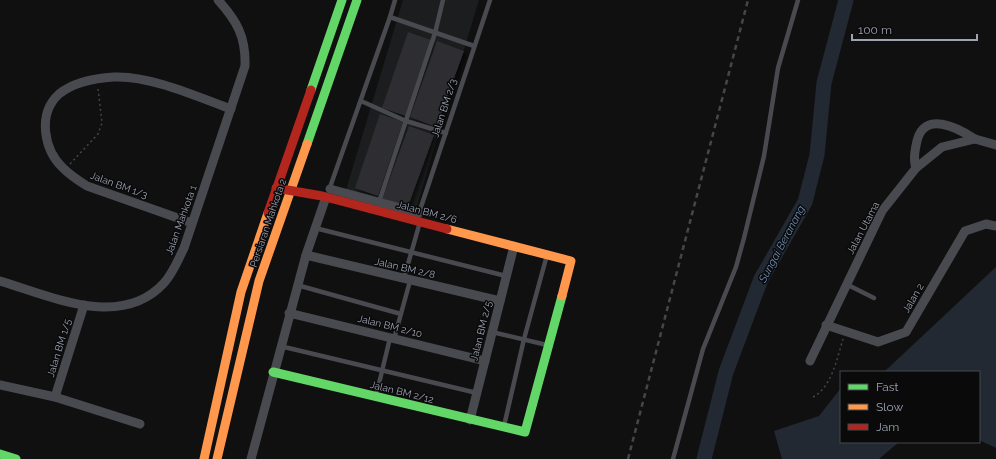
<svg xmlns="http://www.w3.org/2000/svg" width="996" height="459" font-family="Raleway,sans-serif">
<defs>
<filter id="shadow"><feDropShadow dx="3" dy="3" stdDeviation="2" flood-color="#0009"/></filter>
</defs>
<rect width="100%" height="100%" fill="#101010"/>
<polygon fill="#1c1d1f" points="403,0 479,0 415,212 346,190"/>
<g fill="#232932">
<polygon points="996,267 996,448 979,440 979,372 884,372"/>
<polygon points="841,388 841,442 899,442 879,459 782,459 774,431 819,416"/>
</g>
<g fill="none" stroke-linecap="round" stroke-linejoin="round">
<polyline stroke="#232932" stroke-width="15" points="704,459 726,372 761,279 805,202 817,155 824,83 846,0"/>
</g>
<g fill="#2d2e30" filter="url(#shadow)">
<polygon points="408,32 431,40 406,116 382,108"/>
<polygon points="437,41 464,51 436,127 410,117"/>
<polygon points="380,114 403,122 378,196 355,188"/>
<polygon points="409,126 434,135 407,209 382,200"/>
</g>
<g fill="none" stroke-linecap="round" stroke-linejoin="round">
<g stroke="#45464b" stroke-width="1.5" stroke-dasharray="2 3" stroke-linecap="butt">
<polyline points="70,164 98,134 102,123 98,88"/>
<path d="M813 397C832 387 837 358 843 339"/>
</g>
<g stroke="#494a50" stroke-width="4.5">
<polyline points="390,17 395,0"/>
<polyline points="361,101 406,121 446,133"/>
<polyline points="329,190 390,17 474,46"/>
<polyline points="379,202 435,33 443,0"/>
<polyline points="419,213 490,0"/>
<polyline points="315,228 506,276"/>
<polyline points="404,278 420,222"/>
<polyline points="846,284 874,298"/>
<polyline points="297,285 401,314"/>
<polyline points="492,332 547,345"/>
<polyline points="394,339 410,281"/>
<polyline points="280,346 477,393"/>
<polyline points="376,396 390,338"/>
<polyline points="504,426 524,339 547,255"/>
<polyline points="673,459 703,349 736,267 744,238 764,156 778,68 798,0"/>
</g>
<g stroke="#494a50" stroke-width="9">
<path d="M916 168C913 159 915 150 917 141 924 110 958 128 975 139"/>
<polyline points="330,189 419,213"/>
<path d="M192 223 87 186C79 181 70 175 63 168 44 150 37 114 59 94 74 82 96 78 114 77 149 75 198 97 231 109"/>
<polyline points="306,255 500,301"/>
<path d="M0 281C51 296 121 330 164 283 173 273 178 260 184 248L245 66C246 37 237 21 218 0"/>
<polyline points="289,313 485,361"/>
<polyline points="826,325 878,342 906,332 965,231 986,224 996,226"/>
<polyline points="810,361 882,211 916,168 942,147 975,139 996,145"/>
<polyline points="0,385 55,397 140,424"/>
<polyline points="55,397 84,305"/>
<polyline points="470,420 514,246"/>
<polyline points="251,459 306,255 326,197"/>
</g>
<g stroke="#63d668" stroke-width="9">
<polyline points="311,90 342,0"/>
<polyline points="307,144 357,0"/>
<polyline points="273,372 525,432 562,296"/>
<polyline points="0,454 16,459"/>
</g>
<g stroke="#ff974d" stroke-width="9">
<polyline points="447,229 571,261 562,296"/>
<polyline points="204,459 241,292 268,213"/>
<polyline points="217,459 259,281 307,144"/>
</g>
<g stroke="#b3261e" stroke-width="9">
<polyline points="276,188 322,196 447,229"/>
<polyline points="268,213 311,90"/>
</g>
<polyline stroke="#45464a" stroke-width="2.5" stroke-dasharray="5 4" stroke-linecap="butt" points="628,459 748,0"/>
</g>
<g text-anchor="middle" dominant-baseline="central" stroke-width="3" stroke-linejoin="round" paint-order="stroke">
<g font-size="10" fill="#9ea3b3" stroke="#0a0a0b">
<text transform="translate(444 108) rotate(-72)">Jalan BM 2/3</text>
<text transform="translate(119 185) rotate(20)">Jalan BM 1/3</text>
<text transform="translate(427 212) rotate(15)">Jalan BM 2/6</text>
<text transform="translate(181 220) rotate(-70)">Jalan Mahkota 1</text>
<text transform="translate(268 223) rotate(-71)">Persiaran Mahkota 2</text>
<text transform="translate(863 228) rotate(-62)">Jalan Utama</text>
<text transform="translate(405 268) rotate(13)">Jalan BM 2/8</text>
<text transform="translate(913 298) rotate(-60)">Jalan 2</text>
<text transform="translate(390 326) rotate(14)">Jalan BM 2/10</text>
<text transform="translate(481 331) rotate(-76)">Jalan BM 2/5</text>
<text transform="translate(59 348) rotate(-73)">Jalan BM 1/5</text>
<text transform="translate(402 392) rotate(14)">Jalan BM 2/12</text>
</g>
<g font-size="11" font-style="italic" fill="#718db3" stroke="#0a0a0b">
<text transform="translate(782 244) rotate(-62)">Sungai Beranang</text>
</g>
</g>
<rect x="840" y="371" width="140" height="72" fill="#0a0a0b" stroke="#45474e"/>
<rect x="848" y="384" width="20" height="6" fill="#63d668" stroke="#45474e"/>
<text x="876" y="391" font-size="12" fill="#9ea3b3">Fast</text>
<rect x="848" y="404" width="20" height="6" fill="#ff974d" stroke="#45474e"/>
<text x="876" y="411" font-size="12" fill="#9ea3b3">Slow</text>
<rect x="848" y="424" width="20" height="6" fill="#b3261e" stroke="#45474e"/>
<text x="876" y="431" font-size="12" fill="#9ea3b3">Jam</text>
<path d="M852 34v6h125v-6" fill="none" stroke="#9ea3b3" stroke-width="2"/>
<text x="858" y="34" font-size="12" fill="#9ea3b3" stroke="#0a0a0b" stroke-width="3" paint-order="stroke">100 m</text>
</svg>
